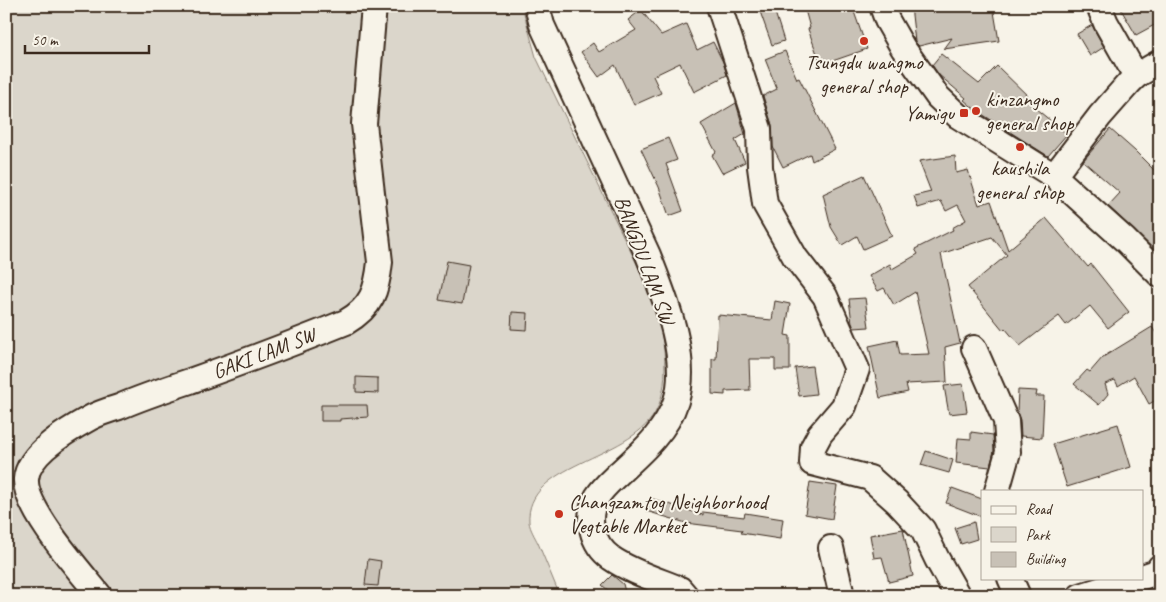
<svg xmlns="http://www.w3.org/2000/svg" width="1166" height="602" font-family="Caveat,sans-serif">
<rect width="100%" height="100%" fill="#f7f3e8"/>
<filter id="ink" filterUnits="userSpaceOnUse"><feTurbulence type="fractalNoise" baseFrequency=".02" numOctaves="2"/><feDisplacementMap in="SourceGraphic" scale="10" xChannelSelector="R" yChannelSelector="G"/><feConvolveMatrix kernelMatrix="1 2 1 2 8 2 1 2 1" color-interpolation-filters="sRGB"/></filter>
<g filter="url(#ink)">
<path fill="#dbd6cb" stroke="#8b8074" d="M6 6H522L536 57 650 291C662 325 674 379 655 413 628 460 525 463 529 522 530 529 535 537 538 543 545 561 553 578 560 596H6Z"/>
<g fill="#c8c1b6" stroke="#3b2a1e">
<polygon points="758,6 773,6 784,41 772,45"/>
<polygon points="804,6 852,6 867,49 821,65 808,29 810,28"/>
<polygon points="911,6 993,6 999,41 944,49 952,38 919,46 915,42"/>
<polygon points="1119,6 1160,6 1160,22 1136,35"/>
<polygon points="641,10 661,35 686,24 697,50 713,42 723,62 727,75 694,92 680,63 653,76 661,93 634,105 615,65 599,77 581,52 593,43 599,52 636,30 628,20"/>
<polygon points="1092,25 1104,47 1090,56 1077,34"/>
<polygon points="785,51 797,79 799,78 835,149 812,161 810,154 783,167 773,147 772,125 763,96 777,89 765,59"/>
<polygon points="941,54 979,84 997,66 1033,101 1030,104 1067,134 1048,156 977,111 964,100 966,98 939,75 932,65"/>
<polygon points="736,103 745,134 735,140 745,162 722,173 712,155 716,152 701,124"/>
<polygon points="1110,129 1135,151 1160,176 1160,255 1108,206 1120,193 1083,161"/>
<polygon points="668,138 677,160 666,164 683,211 669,216 659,187 641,149"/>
<polygon points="955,156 956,173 968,170 979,205 991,201 1008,250 1046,218 1088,267 1091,264 1129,312 1108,328 1090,306 1066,325 1059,316 1020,346 1005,328 1003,330 968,287 1007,255 992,237 941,254 960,343 945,347 947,382 906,384 908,392 880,398 869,346 897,340 900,355 929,354 915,292 894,305 884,288 878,291 869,276 890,264 892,269 918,254 915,249 953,230 952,228 966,220 958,205 946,211 941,201 918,208 914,196 931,192 919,161"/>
<polygon points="864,175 892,236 863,249 857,236 842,245 831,227 823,194"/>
<polygon points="447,261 469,265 462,304 439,300"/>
<polygon points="865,298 869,327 854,328 852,323 849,299"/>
<polygon points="775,301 790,304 785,335 790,336 790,370 775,370 775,359 749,359 750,390 725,391 725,395 712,394 712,359 716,359 718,315 772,320"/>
<polygon points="512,312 528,313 527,330 511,329"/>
<polygon points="1152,327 1160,339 1160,398 1149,404 1134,376 1118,386 1115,380 1105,384 1108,394 1099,405 1074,384 1087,370 1090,372 1103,357"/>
<polygon points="812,366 816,394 799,396 795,368"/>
<polygon points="356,377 378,378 378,393 356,392"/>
<polygon points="963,384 967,412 949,414 944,386"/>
<polygon points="1018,390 1037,391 1036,396 1044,396 1042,438 1021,436 1020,420 1017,412"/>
<polygon points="321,405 367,405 368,417 340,419 340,421 321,421"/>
<polygon points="1118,424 1131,467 1067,487 1053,444"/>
<polygon points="971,432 993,435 994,451 990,467 956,463 958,438 971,439"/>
<polygon points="926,451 953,460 949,473 921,465"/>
<polygon points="810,482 837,486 832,519 805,514"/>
<polygon points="952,488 982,499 982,517 946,503"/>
<polygon points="650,498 703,515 703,512 744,517 745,513 783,519 780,539 741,533 742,530 686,523 646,511"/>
<polygon points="974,522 977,539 961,544 955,528"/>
<polygon points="903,529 913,576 889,582 882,557 874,558 870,535"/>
<polygon points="368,559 381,561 378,586 365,585"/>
<polygon points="612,575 623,584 626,596 612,596 611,593 602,585"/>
</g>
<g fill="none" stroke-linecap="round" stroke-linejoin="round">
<defs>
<g id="minor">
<path d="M537 6 542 25 564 73 648 255C664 296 690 357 676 401 667 430 642 452 620 472 612 480 603 487 597 497 585 518 592 544 611 558 631 572 658 580 680 589L686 596"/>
<polyline points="719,6 759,129 760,167 765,204 795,257 825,296 857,369 844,406 820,434 813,447 812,463 870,478 897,502 923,530 937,559 958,596"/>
<polyline points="882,6 887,20 903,48 938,97 958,116 1054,176 1125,240 1160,275"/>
<polyline points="1099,6 1106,23 1136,76"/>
<polyline points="1054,176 1100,116 1129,83 1136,76 1160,62"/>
<polyline points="974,348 1006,421 1008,452 997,491"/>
<polyline points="831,548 842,596"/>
<polyline points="1142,577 1157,572 1160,567"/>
<polyline points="1010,578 1018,596"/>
<path d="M100 596C80 571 24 509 26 479 28 453 70 429 90 418 99 413 109 410 119 407 142 397 166 389 190 381 243 362 294 343 346 322 372 307 377 290 380 262L364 124 374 6"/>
<polyline points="1080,596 1138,578"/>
</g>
</defs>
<use href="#minor" stroke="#3b2a1e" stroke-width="28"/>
<use href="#minor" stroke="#f7f3e8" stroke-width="24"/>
</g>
</g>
<g fill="#c8321e" stroke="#f7f3e8" stroke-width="2">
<circle cx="864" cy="41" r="5"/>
<circle cx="976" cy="111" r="5"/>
<rect x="959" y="108" width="10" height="10" rx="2.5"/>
<circle cx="1020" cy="147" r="5"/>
<circle cx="559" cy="514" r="5"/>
</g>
<g text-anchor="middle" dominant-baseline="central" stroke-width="4" stroke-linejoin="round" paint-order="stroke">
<g font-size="21" fill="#3b2a1e" stroke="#f7f3e8">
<text x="864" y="62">Tsungdu wangmo<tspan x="864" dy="24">general shop</tspan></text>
<text x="986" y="99" text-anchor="start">kinzangmo<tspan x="986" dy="24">general shop</tspan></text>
<text x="954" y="113" text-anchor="end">Yamigu</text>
<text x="1020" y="168">kaushila<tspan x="1020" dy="24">general shop</tspan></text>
<text x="569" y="502" text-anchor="start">Changzamtog Neighborhood<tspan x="569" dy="24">Vegtable Market</tspan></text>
</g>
<g font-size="21" fill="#3b2a1e" stroke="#f7f3e8">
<text transform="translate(645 260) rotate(69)">BANGDU LAM SW</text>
<text transform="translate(264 353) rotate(-21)">GAKI LAM SW</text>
</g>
</g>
<rect width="1166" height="602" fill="none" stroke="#f7f3e8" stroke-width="25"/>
<rect x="12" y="12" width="1141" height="577" fill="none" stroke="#3b2a1e" stroke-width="2" filter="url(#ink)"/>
<rect x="981" y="490" width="162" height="90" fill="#f7f3e8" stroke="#aca397"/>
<rect x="991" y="506" width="25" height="8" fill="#f7f3e8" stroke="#aca397"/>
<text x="1026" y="514" font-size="15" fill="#3b2a1e">Road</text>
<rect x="991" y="527" width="25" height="15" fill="#dbd6cb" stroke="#aca397"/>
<text x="1026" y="540" font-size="15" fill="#3b2a1e">Park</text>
<rect x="991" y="552" width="25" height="15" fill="#c8c1b6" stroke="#aca397"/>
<text x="1026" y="564" font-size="15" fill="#3b2a1e">Building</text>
<path d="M25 45v8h124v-8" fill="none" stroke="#3b2a1e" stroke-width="2.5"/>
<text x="32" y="45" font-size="15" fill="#3b2a1e" stroke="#f7f3e8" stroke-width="4" paint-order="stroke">50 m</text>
</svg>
